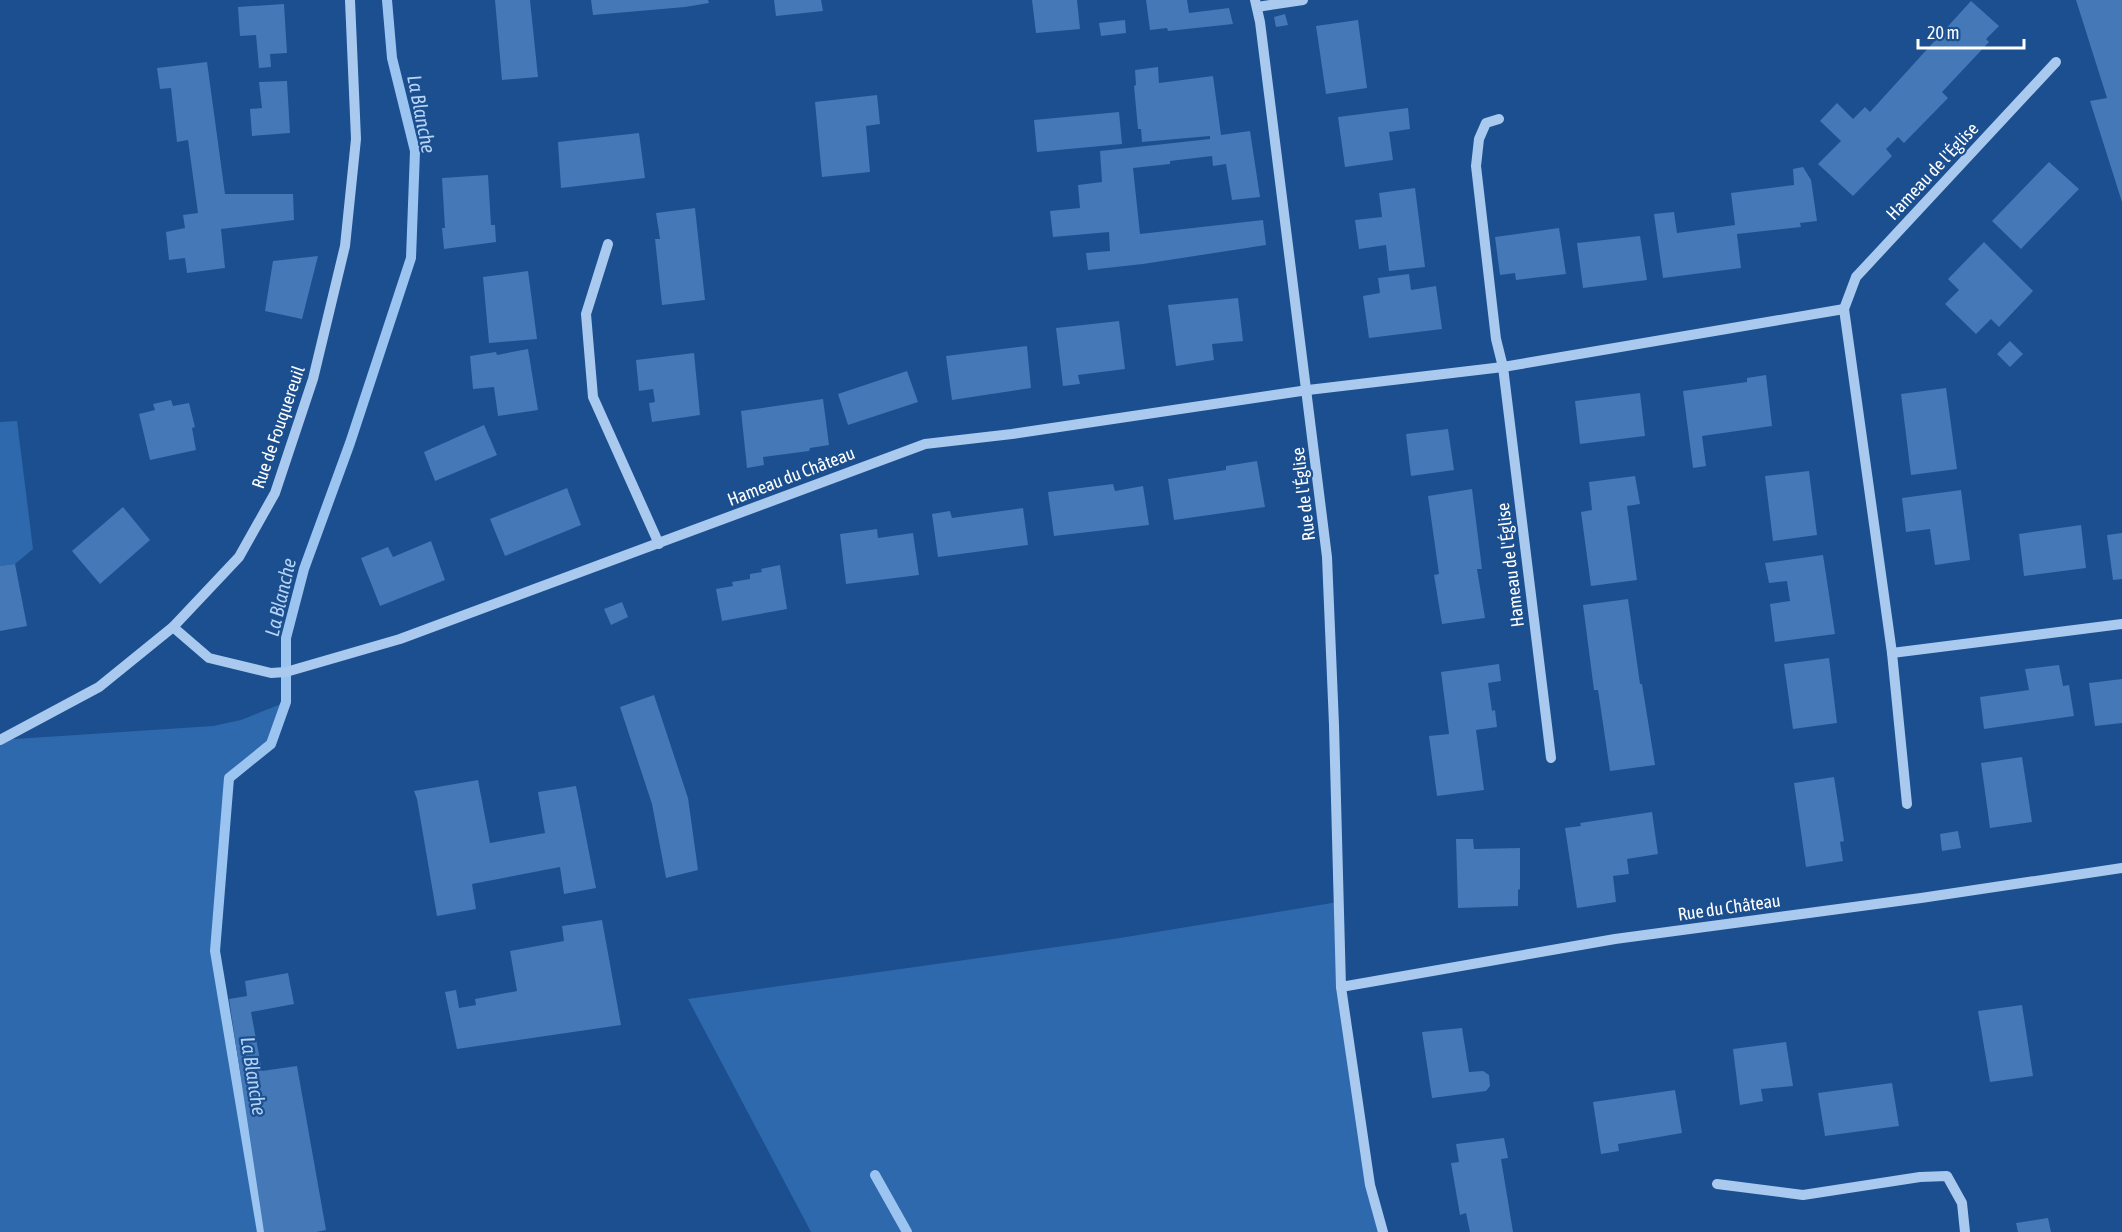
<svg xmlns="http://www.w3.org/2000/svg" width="2122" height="1232" font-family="'Asap Condensed',sans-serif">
<rect width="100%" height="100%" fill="#1b4f8f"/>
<g fill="#2e69ad">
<polygon points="17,421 33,549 15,564 0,566 0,422"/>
<polygon points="286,702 271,744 229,778 215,951 263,1232 0,1232 0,740 213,726 241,720"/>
<polygon points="1338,902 1341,987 1383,1232 811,1232 688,999 1120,938"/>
</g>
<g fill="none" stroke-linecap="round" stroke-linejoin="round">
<g stroke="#9cc4f0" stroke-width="10">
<polyline points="875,1175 907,1232"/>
<polyline points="262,1232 215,951 229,778 271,744 286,702 286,638 304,569 350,443 411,258 415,151 392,58 387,0"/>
</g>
</g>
<g fill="#4478b7">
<polygon points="495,0 530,0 538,77 502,80"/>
<polygon points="591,0 708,0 709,3 685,7 593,15"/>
<polygon points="774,0 821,0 823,11 776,16"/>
<polygon points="1032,0 1077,0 1080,29 1036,33"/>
<polygon points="1146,0 1187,0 1189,13 1229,8 1233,24 1168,31 1167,28 1150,30"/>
<polygon points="2076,0 2122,0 2122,202 2090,101 2107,98"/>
<polygon points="1971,1 1999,26 1986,39 1989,42 1942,92 1948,98 1904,143 1898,137 1886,149 1892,156 1853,196 1818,164 1841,141 1820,121 1837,103 1853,119 1865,107 1870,112"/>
<polygon points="284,4 287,53 270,54 271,67 259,68 256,35 240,36 238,7"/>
<polygon points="1285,14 1288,25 1276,27 1274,17"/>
<polygon points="1125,20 1126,33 1101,36 1099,23"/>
<polygon points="1358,20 1367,88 1326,94 1316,26"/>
<polygon points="207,62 225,194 293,194 294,220 221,229 225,268 187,273 185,258 169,260 166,232 185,228 183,215 198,213 188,140 177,142 171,88 160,89 157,68"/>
<polygon points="1158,67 1159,83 1213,76 1221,135 1250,131 1260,197 1232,200 1226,164 1213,166 1212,156 1170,161 1170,164 1133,168 1140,234 1263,220 1266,245 1143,264 1088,270 1086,253 1110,251 1109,232 1053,237 1050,211 1080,208 1078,185 1102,182 1100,151 1210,139 1210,136 1142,142 1141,129 1138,129 1134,86 1136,85 1135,70"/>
<polygon points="287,81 290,133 252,136 250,109 262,108 259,82"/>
<polygon points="877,95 880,124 866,126 870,172 822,177 815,102"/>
<polygon points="1408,108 1410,129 1389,132 1393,160 1345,167 1338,117"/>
<polygon points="1119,112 1122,144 1037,152 1034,120"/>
<polygon points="639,133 645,178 561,188 558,142"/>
<polygon points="2049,162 2079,189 2021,249 1992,221"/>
<polygon points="1803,167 1811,180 1817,221 1800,223 1801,227 1737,234 1741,268 1663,278 1654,214 1674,212 1677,233 1735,225 1731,193 1794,185 1793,169"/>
<polygon points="488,175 491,225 495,225 496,242 444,249 442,228 445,228 442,178"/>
<polygon points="1415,188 1425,267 1389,271 1386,245 1359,249 1355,220 1382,217 1379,193"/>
<polygon points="695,208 705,300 662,305 655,239 660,239 656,213"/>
<polygon points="1559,228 1566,274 1516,280 1515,273 1500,275 1495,237"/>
<polygon points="1640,236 1647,280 1583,288 1577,243"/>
<polygon points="1984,242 2033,291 1999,327 1991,319 1976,334 1945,304 1959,290 1948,279"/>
<polygon points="318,256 302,319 265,311 273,261"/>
<polygon points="528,271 537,339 489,343 483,277"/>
<polygon points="1409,274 1411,290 1436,286 1442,329 1369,338 1363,296 1380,293 1378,278"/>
<polygon points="1238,298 1243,341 1212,344 1214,360 1176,366 1168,305"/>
<polygon points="1119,321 1125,369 1078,375 1080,384 1063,386 1056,328"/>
<polygon points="2010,341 2023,354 2010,367 1997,354"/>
<polygon points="1027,346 1031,388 952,400 946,356"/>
<polygon points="528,349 538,410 498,416 494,387 473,389 470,356 496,352 497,355"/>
<polygon points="694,353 700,415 652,422 649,403 655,402 653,389 639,391 636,360"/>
<polygon points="907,371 918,402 848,425 838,394"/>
<polygon points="1766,375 1772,426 1702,436 1706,466 1693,468 1683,391 1747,382 1747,378"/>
<polygon points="1946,388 1957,469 1911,475 1901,394"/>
<polygon points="1640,393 1645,436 1580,444 1575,401"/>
<polygon points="823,399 829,445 810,448 809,451 763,457 764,465 747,468 741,411"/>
<polygon points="171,400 173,406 189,403 195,427 192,428 196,450 150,460 139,414 155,410 153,404"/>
<polygon points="484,425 497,455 435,481 424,452"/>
<polygon points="1448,429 1454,470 1411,476 1406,434"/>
<polygon points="1257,461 1265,507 1174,520 1168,479 1226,470 1226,466"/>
<polygon points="1809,471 1817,535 1773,541 1765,476"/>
<polygon points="1635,476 1640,504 1627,506 1637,580 1591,586 1581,512 1592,510 1589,482"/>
<polygon points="1113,484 1115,491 1143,486 1149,525 1054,536 1048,492"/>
<polygon points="567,488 581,525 505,556 490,519"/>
<polygon points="1472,489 1482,569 1477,569 1485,618 1442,624 1434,575 1439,574 1428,496"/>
<polygon points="1961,490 1970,560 1935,565 1930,529 1906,532 1902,498"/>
<polygon points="123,507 150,540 100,584 72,551"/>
<polygon points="1023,508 1028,545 938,557 932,514 950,511 952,518"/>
<polygon points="2081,525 2086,568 2024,576 2019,534"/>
<polygon points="877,529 878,538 913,533 919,575 846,584 840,534"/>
<polygon points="2122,533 2122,579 2113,580 2107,535"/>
<polygon points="431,541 445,580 380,606 361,558 388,547 393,557"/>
<polygon points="1823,555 1835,634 1775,642 1770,604 1790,601 1787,581 1769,583 1765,563"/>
<polygon points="15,564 27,626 0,631 0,566"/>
<polygon points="780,565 787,609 722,621 716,589 733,586 732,582 750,579 750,574 762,572 761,569"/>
<polygon points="1628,599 1640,684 1642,684 1655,765 1610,771 1598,690 1594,690 1583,605"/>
<polygon points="622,602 628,617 611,625 604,609"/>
<polygon points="1829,658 1837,723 1793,729 1784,664"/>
<polygon points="1499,664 1501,681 1488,683 1492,711 1495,710 1497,727 1476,730 1484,790 1437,796 1429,736 1449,734 1441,672"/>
<polygon points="2059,665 2063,686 2069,685 2074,716 1984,729 1980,697 2029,690 2025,669"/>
<polygon points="2122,679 2122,723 2095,726 2089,683"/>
<polygon points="654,695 688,798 698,870 666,878 652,804 620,707"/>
<polygon points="2022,757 2032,822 1990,828 1981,763"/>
<polygon points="1834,777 1844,841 1840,842 1843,861 1806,867 1794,783"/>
<polygon points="478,780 490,843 545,833 538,792 576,786 596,888 564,894 560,867 472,884 476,909 437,916 417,799 414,791"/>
<polygon points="1652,812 1658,854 1627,859 1629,874 1613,876 1616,902 1577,908 1565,828 1581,826 1580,823"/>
<polygon points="1958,831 1961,848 1942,851 1940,834"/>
<polygon points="1456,839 1473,839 1474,849 1520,848 1520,889 1518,890 1518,906 1458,908"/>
<polygon points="602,920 621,1025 457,1049 445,992 456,990 459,1008 476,1005 475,999 517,991 510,951 564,941 562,926"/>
<polygon points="288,973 294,1004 251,1012 262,1071 297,1066 326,1230 316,1232 264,1232 229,999 247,996 245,981"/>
<polygon points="2022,1005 2033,1076 1990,1082 1978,1011"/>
<polygon points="1462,1028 1469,1072 1483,1071 1489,1075 1490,1086 1486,1091 1432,1098 1422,1032"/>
<polygon points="1786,1042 1793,1086 1761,1089 1763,1101 1740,1105 1733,1049"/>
<polygon points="1892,1083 1899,1126 1825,1136 1818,1093"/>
<polygon points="1675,1090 1682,1133 1618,1144 1619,1151 1601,1154 1593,1102"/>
<polygon points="1504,1138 1508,1158 1501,1159 1513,1232 1470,1232 1466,1213 1460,1215 1451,1163 1459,1162 1456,1144"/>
<polygon points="2048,1218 2051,1232 2018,1232 2016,1223"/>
</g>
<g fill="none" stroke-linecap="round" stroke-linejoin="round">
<g stroke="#a9c9ee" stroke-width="10">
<polyline points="1255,0 1260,22 1327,557 1334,725 1341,987 1370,1185 1383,1232"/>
<polyline points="1257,7 1303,0"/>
<polyline points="1499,119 1486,123 1479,139 1476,166 1496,339 1503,367 1551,758"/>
<polyline points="608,244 586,314 593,397 659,544"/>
<polyline points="173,627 209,658 271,673 286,672 400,639 925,444 1012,434 1308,390 1503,367 1844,309"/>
<polyline points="1892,653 2122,624"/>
<polyline points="0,740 99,687 173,627 239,557 275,493 313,379 345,246 356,139 350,0"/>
<polyline points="1907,804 1892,653 1844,309 1856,277 2056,62"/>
<polyline points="1341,987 1615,939 1921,898 2122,868"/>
<polyline points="1717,1184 1803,1195 1920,1177 1947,1176 1962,1203 1965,1232"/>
</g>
</g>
<g text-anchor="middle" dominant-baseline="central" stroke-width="4.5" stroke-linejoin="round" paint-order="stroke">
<g font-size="18" fill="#fff" stroke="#1b4f8f">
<text transform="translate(1932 171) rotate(-47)">Hameau de l'Église</text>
<text transform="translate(278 427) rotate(-71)">Rue de Fouquereuil</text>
<text transform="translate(791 476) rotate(-21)">Hameau du Château</text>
<text transform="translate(1303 494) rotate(-97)">Rue de l'Église</text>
<text transform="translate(1510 565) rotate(-97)">Hameau de l'Église</text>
<text transform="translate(1729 907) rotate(-8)">Rue du Château</text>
</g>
<g font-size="20" font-style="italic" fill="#b5d3f5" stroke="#1b4f8f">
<text transform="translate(422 114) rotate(79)">La Blanche</text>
<text transform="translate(280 597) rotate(-77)">La Blanche</text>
<text transform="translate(254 1076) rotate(81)">La Blanche</text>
</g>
</g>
<path d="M1918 39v9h106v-9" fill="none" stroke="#ffffff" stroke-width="3"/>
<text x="1927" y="39" font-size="18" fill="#ffffff" stroke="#1b4f8f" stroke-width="4.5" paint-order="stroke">20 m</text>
</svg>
